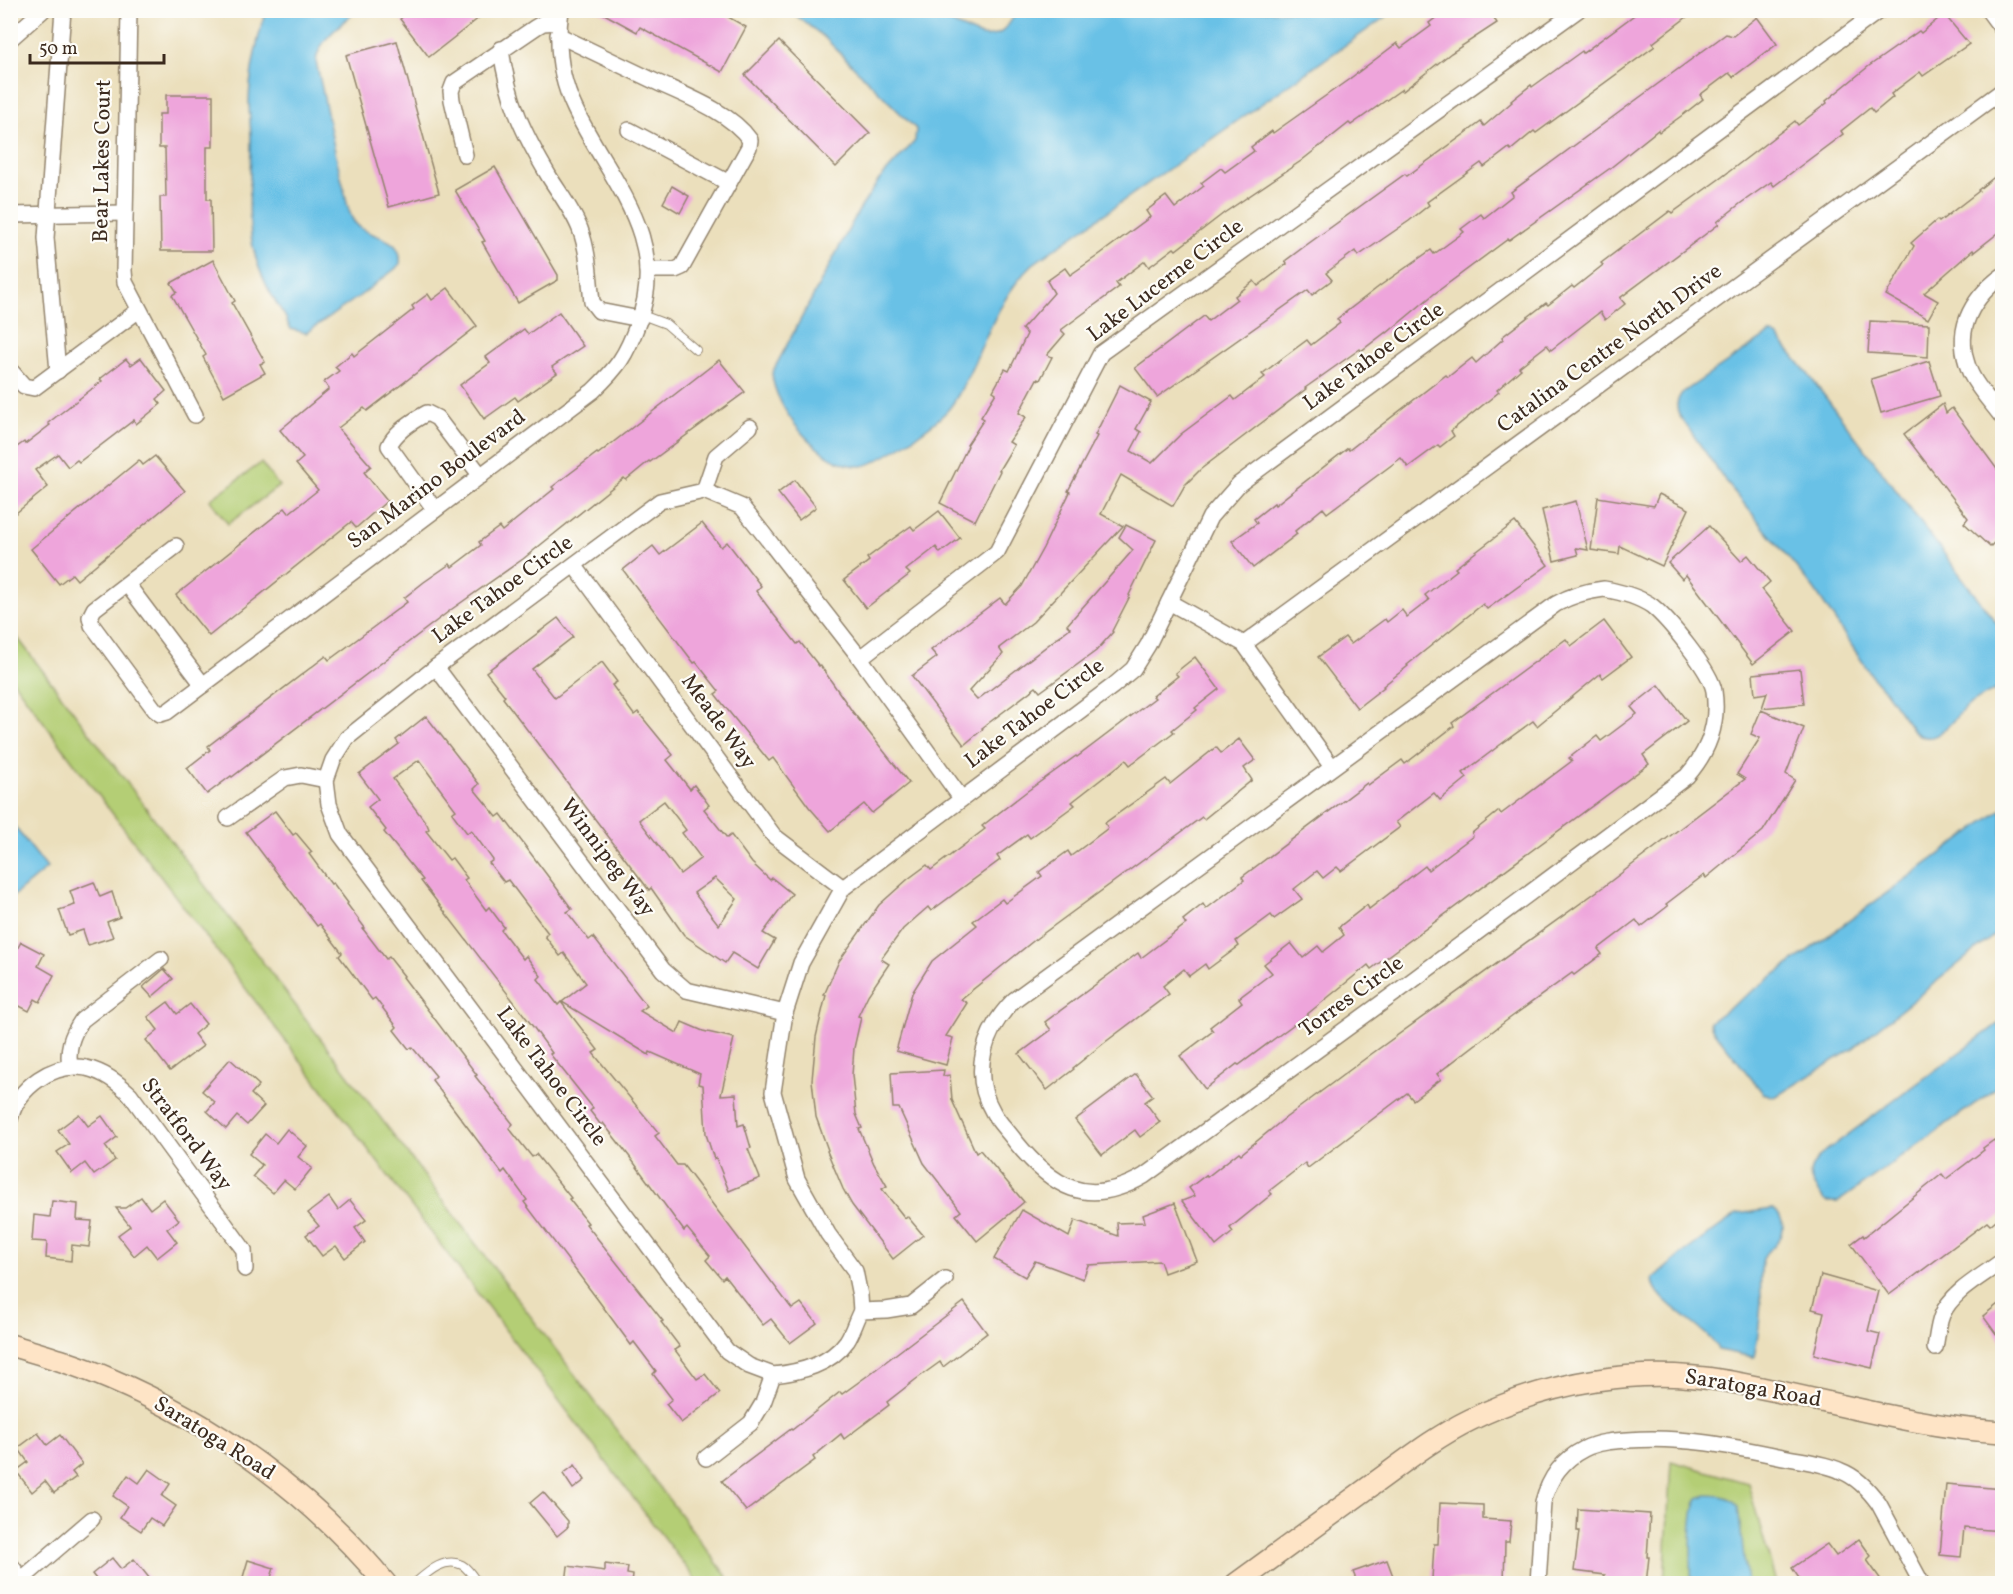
<svg xmlns="http://www.w3.org/2000/svg" width="2013" height="1594" font-family="Vollkorn,serif">
<rect width="100%" height="100%" fill="#fdfcf7"/>
<filter id="ink" filterUnits="userSpaceOnUse"><feTurbulence type="fractalNoise" baseFrequency=".0167" numOctaves="2"/><feDisplacementMap in="SourceGraphic" scale="12" xChannelSelector="R" yChannelSelector="G"/><feConvolveMatrix kernelMatrix="1 2 1 2 8 2 1 2 1" color-interpolation-filters="sRGB"/></filter>
<filter id="wash" filterUnits="userSpaceOnUse"><feTurbulence type="fractalNoise" baseFrequency=".008" numOctaves="4" result="noise"/><feDisplacementMap in="SourceGraphic" scale="24" xChannelSelector="R" yChannelSelector="G"/><feGaussianBlur stdDeviation="1.35" result="paint"/><feColorMatrix in="noise" values="0 0 0 0 0 0 0 0 0 0 0 0 0 0 0 0 0 1.4 0 .05"/><feComposite in="paint" operator="in"/></filter>
<g filter="url(#wash)">
<rect width="100%" height="100%" fill="#ebdfbc"/>
<g fill="#b4ce74" stroke="#787c49" stroke-width="1.5">
<polygon points="261,463 279,486 228,524 210,500"/>
<polygon points="11,629 732,1583 698,1583 71,759 11,678"/>
<polygon points="1671,1461 1748,1483 1776,1583 1664,1584"/>
</g>
<g fill="#69c1e6" stroke="#527682" stroke-width="1.5">
<path d="M266 10 356 11C341 25 318 40 316 62 326 103 332 144 343 185 346 196 347 210 353 220 366 241 403 232 400 264L395 269 361 295 306 333 291 329C287 324 287 318 283 313 240 251 250 212 251 142 251 128 249 114 249 101 250 70 257 40 266 10Z"/>
<path d="M790 11H924L981 36C1001 39 1008 27 1017 11H1394L1033 264C1002 293 987 336 969 374 962 387 956 403 945 413 932 426 878 465 861 466 822 468 774 409 772 373L858 212 879 180 915 141 916 129 824 37Z"/>
<path d="M1769 334H1773L1778 337 1808 374 2002 630V686C1990 693 1977 699 1965 708 1952 719 1934 753 1912 729L1885 691 1874 679 1814 589 1727 483 1679 415C1676 406 1676 401 1682 393Z"/>
<polygon points="2002,809 2002,929 1851,1050 1775,1097 1763,1093 1712,1029 1710,1022"/>
<polygon points="11,822 47,868 11,898 10,898"/>
<path d="M2002 1021V1084L1838 1202H1827L1823 1199C1809 1178 1803 1173 1823 1153Z"/>
<path d="M1773 1209C1786 1218 1786 1234 1775 1245 1770 1250 1765 1251 1763 1259 1759 1272 1761 1287 1761 1301 1760 1320 1758 1339 1754 1357L1718 1350C1710 1328 1653 1303 1653 1279L1683 1253 1737 1214Z"/>
<path d="M1707 1495C1719 1496 1732 1495 1738 1507L1747 1583H1691C1692 1563 1688 1514 1698 1498Z"/>
</g>
<g id="blocks">
<g fill="#eea5db" fill-rule="evenodd">
<polygon points="411,10 489,10 429,57 400,19"/>
<polygon points="597,10 716,10 746,27 722,72 640,27 637,32"/>
<polygon points="1446,10 1489,10 1497,23 1451,53 1403,91 1402,89 1351,125 1349,123 1301,161 1224,213 1176,250 1174,248 1149,267 1145,261 1116,283 1119,287 1061,330 1065,334 1047,355 1052,357 1040,380 1037,379 1019,413 1026,417 1009,442 1014,445 999,470 1000,471 975,521 940,503 968,446 967,445 984,419 981,417 996,393 993,391 1005,369 1009,371 1027,334 1022,329 1054,293 1047,281 1065,268 1070,275 1096,257 1150,217 1146,211 1166,196 1175,208 1204,186 1201,183 1221,168 1225,172 1254,151 1251,147 1272,131 1273,133 1348,80 1397,43 1401,48 1431,26 1429,23"/>
<polygon points="1641,10 1696,10 1653,43 1655,46 1536,133 1534,131 1511,150 1509,148 1484,167 1481,163 1427,202 1429,205 1409,221 1358,256 1355,251 1326,273 1332,280 1312,295 1308,290 1157,397 1135,368 1204,316 1208,321 1237,299 1235,296 1254,281 1258,286 1287,264 1285,261 1305,246 1405,174 1407,176 1481,122 1484,126 1512,102 1511,101 1531,85 1532,87 1582,51 1583,53"/>
<polygon points="1944,14 1969,44 1923,76 1920,72 1891,94 1893,97 1874,113 1870,108 1841,131 1843,134 1799,167 1774,186 1771,182 1741,203 1717,222 1719,224 1620,298 1625,304 1605,320 1600,312 1551,350 1547,345 1519,367 1521,369 1497,390 1499,392 1451,431 1454,436 1440,447 1438,445 1408,467 1401,458 1327,513 1323,508 1295,531 1297,534 1253,568 1232,541 1257,523 1254,519 1274,503 1275,505 1348,448 1349,450 1446,375 1448,377 1472,358 1476,363 1503,339 1502,337 1546,303 1548,305 1572,286 1574,288 1603,265 1601,263 1670,211 1672,213 1722,177 1795,121 1798,125 1827,103 1826,101 1869,66 1919,31 1921,33"/>
<polygon points="1757,17 1777,44 1733,77 1729,73 1700,95 1703,99 1684,114 1659,132 1658,130 1609,169 1509,240 1508,239 1434,294 1387,333 1386,332 1361,351 1360,349 1305,388 1306,389 1201,469 1185,485 1173,506 1121,475 1101,514 1123,526 1033,622 999,648 1003,654 969,691 977,700 1070,628 1067,625 1133,550 1119,537 1126,525 1156,540 1129,595 1130,596 1112,631 1113,632 1096,651 1040,692 1036,687 982,728 983,729 964,745 912,676 937,657 931,650 1000,598 1005,604 1022,586 1043,548 1070,492 1068,491 1097,436 1095,435 1120,385 1151,402 1136,429 1141,432 1131,451 1152,463 1181,434 1232,396 1235,400 1265,377 1262,374 1284,357 1307,340 1311,345 1340,323 1337,319 1381,285 1431,250 1434,254 1464,232 1461,229 1481,214 1484,218 1513,195 1511,192 1655,86 1726,34 1733,36"/>
<polygon points="397,41 439,193 389,207 346,55"/>
<polygon points="779,41 870,133 836,167 745,75"/>
<polygon points="166,95 213,95 213,147 207,147 207,199 211,199 212,251 161,251 160,197 166,197 165,148 159,148 159,114 166,114"/>
<polygon points="495,167 558,275 558,280 518,303 482,242 485,241 455,190"/>
<polygon points="2002,171 2002,230 1974,252 1973,250 1924,293 1938,301 1928,319 1886,295 1914,246 1911,243 1937,220 1939,222 1979,191 1978,190"/>
<polygon points="672,186 689,196 680,213 663,203"/>
<polygon points="213,260 235,301 232,303 265,362 260,364 265,373 224,396 203,357 206,355 172,295 177,292 171,283"/>
<polygon points="448,288 477,326 367,411 364,408 338,428 371,466 364,472 387,501 356,528 351,522 209,636 176,595 285,508 289,513 318,490 296,464 303,458 280,430 329,389 324,382 339,371 335,367 352,353 354,356 414,309 412,306 428,294 432,300"/>
<polygon points="559,312 583,346 552,367 557,373 518,401 515,397 484,419 460,385 490,363 486,357 524,329 528,334"/>
<polygon points="1870,321 1929,324 1928,357 1868,353"/>
<polygon points="141,358 166,391 157,399 161,404 136,424 134,420 79,462 77,460 68,467 58,454 35,470 48,487 16,513 10,505 10,452 24,442 25,444 50,425 48,423 102,381 100,379 126,359 131,365"/>
<polygon points="719,360 745,392 650,462 649,461 626,480 624,478 523,559 452,609 232,777 231,776 207,794 187,768 210,750 208,746 326,656 329,660 379,623 407,602 404,598 424,582 450,564 452,567 481,545 479,542 499,527 502,531 554,489 552,487 597,453 598,454"/>
<polygon points="1929,361 1940,396 1881,413 1871,379"/>
<polygon points="1943,404 1946,413 1952,408 2002,476 2002,534 1990,547 1964,523 1968,518 1904,434"/>
<polygon points="155,456 185,491 77,580 72,574 59,584 31,549 139,460 143,465"/>
<polygon points="795,480 816,507 799,520 778,493"/>
<polygon points="1659,494 1689,509 1662,566 1620,546 1619,554 1591,550 1598,497 1654,506"/>
<polygon points="1576,501 1588,550 1576,548 1578,555 1554,561 1542,510"/>
<polygon points="939,511 960,538 940,553 936,547 906,570 910,574 866,608 844,580 869,561 867,558 887,543 911,526 914,530"/>
<polygon points="1515,522 1548,565 1487,609 1483,604 1407,665 1408,666 1383,686 1384,687 1357,708 1318,657 1345,637 1351,644 1385,619 1387,622 1402,610 1407,617 1429,600 1425,595 1457,570 1455,568"/>
<polygon points="702,523 721,547 727,542 761,586 756,591 774,615 797,644 800,642 819,666 820,665 852,711 909,783 872,813 864,804 830,831 809,807 773,758 769,761 730,713 715,694 719,691 696,662 694,663 623,570 653,546 660,555"/>
<polygon points="1709,526 1741,561 1748,555 1770,582 1762,589 1795,631 1753,664 1686,575 1682,579 1668,563"/>
<path d="M558 618 573 637 532 669 555 698 602 662 617 682 612 685 634 715 638 712 673 755 667 760 690 789 694 785 709 805 704 809 727 838 731 835 752 863 770 880 772 878 792 894 763 933 775 940 758 969 732 953 725 963 684 935 651 888 649 890 503 698 505 696 486 672ZM664 801 686 830 682 833 701 858 680 874 639 820ZM715 878 737 899 719 925 694 893Z"/>
<polygon points="1604,621 1631,657 1603,678 1600,674 1537,726 1533,721 1500,745 1463,773 1467,778 1440,800 1434,793 1396,822 1400,827 1341,871 1337,867 1323,878 1317,871 1294,889 1302,899 1274,919 1271,915 1236,941 1239,946 1208,969 1205,964 1189,976 1184,969 1163,986 1169,994 1104,1043 1073,1068 1074,1069 1047,1090 1019,1054 1051,1030 1045,1022 1138,953 1141,958 1186,924 1183,920 1203,904 1206,909 1244,880 1242,877 1367,783 1368,785 1402,760 1405,764 1454,726 1452,723 1566,639 1571,646"/>
<polygon points="1195,657 1219,689 1195,708 1197,710 1172,730 1174,732 1130,765 1126,760 1072,802 1075,805 1030,838 1027,834 997,856 1000,860 931,911 928,907 903,929 881,959 889,964 868,995 858,1016 861,1017 854,1048 852,1075 856,1114 862,1128 859,1129 874,1164 887,1186 882,1189 905,1218 907,1216 923,1235 893,1259 852,1205 843,1189 827,1151 828,1150 816,1117 812,1080 816,1037 826,995 824,995 839,961 879,905 908,879 927,865 931,870 985,829 982,826 1026,792 1076,756 1077,757 1155,698 1153,696 1178,676 1175,673"/>
<polygon points="1800,669 1804,704 1762,708 1767,693 1755,695 1753,674"/>
<polygon points="1659,685 1687,721 1643,755 1649,764 1371,969 1368,965 1305,1016 1239,1065 1237,1064 1205,1089 1180,1056 1213,1031 1210,1027 1242,1002 1239,998 1272,973 1264,964 1291,943 1303,958 1318,946 1323,952 1344,935 1339,927 1367,905 1369,909 1425,866 1428,870 1473,836 1472,833 1499,811 1501,814 1572,761 1569,758 1597,736 1601,741 1637,714 1631,707"/>
<polygon points="1761,710 1804,728 1786,774 1795,780 1763,831 1706,878 1704,875 1666,904 1668,906 1641,927 1636,920 1598,949 1602,954 1574,975 1572,973 1506,1021 1437,1074 1441,1079 1413,1100 1407,1093 1308,1168 1305,1163 1269,1191 1272,1194 1230,1228 1233,1232 1216,1246 1182,1201 1195,1196 1189,1188 1206,1175 1207,1177 1239,1152 1241,1154 1284,1119 1370,1055 1603,887 1745,779 1737,774 1760,738 1751,734"/>
<polygon points="426,716 479,784 474,789 497,817 501,814 553,883 572,909 567,912 589,940 593,937 647,1006 640,1011 677,1033 682,1022 703,1031 734,1038 721,1095 736,1094 738,1126 744,1124 751,1148 748,1149 760,1178 729,1191 716,1158 714,1159 706,1134 703,1085 698,1084 700,1074 650,1052 649,1055 562,1002 586,983 564,953 560,956 545,936 548,933 508,880 504,882 489,863 493,860 471,830 467,833 452,813 456,810 438,786 419,760 393,779 427,824 429,829 426,831 449,860 452,858 467,878 464,880 486,910 489,907 504,927 501,930 523,959 526,956 541,976 538,979 558,1005 561,1002 598,1050 593,1053 659,1133 655,1136 677,1165 683,1165 792,1309 801,1303 817,1323 790,1343 771,1319 763,1325 725,1276 722,1279 706,1260 710,1256 687,1228 684,1231 629,1156 603,1123 601,1125 590,1111 593,1108 550,1054 552,1053 534,1028 421,881 423,880 384,832 386,830 368,807 378,799 359,774 399,744 396,740"/>
<polygon points="1239,739 1255,760 1244,768 1252,780 1204,819 1202,817 1037,938 961,999 967,1003 946,1036 953,1038 946,1065 896,1051 912,993 932,961 977,925 973,921 1002,899 1005,903 1042,876 1039,872 1068,851 1071,856 1108,828 1105,823 1166,779 1170,784 1216,747 1221,753"/>
<polygon points="275,811 293,835 296,833 312,852 309,854 331,884 333,883 348,903 347,904 365,928 363,929 386,959 389,957 404,976 403,977 477,1075 475,1076 513,1124 509,1128 532,1157 536,1154 571,1198 569,1199 588,1223 586,1224 663,1321 661,1322 680,1347 675,1350 697,1379 705,1374 720,1393 681,1423 666,1404 672,1399 653,1374 656,1371 634,1342 631,1345 598,1300 524,1202 527,1200 505,1170 502,1173 432,1080 436,1076 412,1047 409,1049 394,1030 397,1027 375,998 372,1000 339,956 342,953 320,924 317,926 246,832"/>
<polygon points="94,882 100,897 112,892 120,917 107,922 113,937 88,945 83,930 68,935 59,910 75,905 70,891"/>
<polygon points="21,942 44,954 38,966 54,975 40,1002 35,999 29,1011 10,1001 10,962"/>
<polygon points="164,969 173,979 152,997 143,987"/>
<polygon points="168,1002 177,1014 190,1004 206,1024 194,1034 203,1046 170,1071 146,1040 158,1030 148,1017"/>
<polygon points="230,1059 259,1085 251,1094 264,1106 247,1125 237,1116 226,1129 207,1111 215,1102 202,1091"/>
<polygon points="944,1070 943,1076 950,1075 952,1100 976,1153 980,1150 1024,1202 977,1241 956,1215 961,1211 924,1163 899,1108 893,1108 891,1073"/>
<polygon points="1136,1074 1153,1096 1145,1102 1160,1122 1140,1137 1135,1130 1102,1155 1075,1120"/>
<polygon points="79,1114 88,1126 102,1116 117,1137 105,1146 115,1160 94,1175 85,1163 72,1173 57,1152 69,1144 58,1130"/>
<polygon points="287,1129 307,1146 298,1157 312,1168 295,1189 284,1180 273,1193 253,1176 262,1165 249,1154 265,1134 276,1143"/>
<polygon points="1994,1140 2002,1151 2002,1215 1990,1225 1987,1222 1889,1295 1851,1244 1863,1235 1864,1237 1942,1174 1946,1179 1984,1150 1983,1148"/>
<polygon points="141,1197 150,1209 163,1199 179,1220 167,1229 177,1242 157,1258 147,1245 134,1256 118,1235 130,1226 116,1208 125,1208"/>
<polygon points="329,1197 338,1210 350,1200 366,1220 355,1228 365,1242 345,1258 336,1246 322,1256 306,1235 319,1226 308,1213"/>
<polygon points="52,1201 78,1204 77,1220 92,1221 89,1247 72,1245 71,1261 46,1258 47,1242 32,1241 34,1215 50,1217"/>
<polygon points="1175,1203 1197,1261 1164,1273 1160,1261 1088,1265 1083,1279 1035,1261 1025,1277 994,1259 1022,1210 1069,1237 1075,1220 1118,1236 1117,1223 1145,1222 1143,1215"/>
<polygon points="1821,1275 1878,1291 1868,1331 1880,1334 1872,1368 1814,1354 1824,1312 1812,1309"/>
<polygon points="2002,1301 2002,1342 1983,1316"/>
<polygon points="964,1302 987,1333 943,1367 940,1362 915,1380 887,1402 889,1405 844,1439 841,1434 813,1457 815,1460 746,1511 722,1481 791,1429 792,1430 840,1392 842,1394 867,1376"/>
<polygon points="38,1433 47,1445 60,1435 82,1464 72,1472 76,1477 54,1493 45,1481 32,1492 16,1471 28,1462 18,1448"/>
<polygon points="575,1465 585,1480 573,1489 563,1474"/>
<polygon points="149,1469 170,1484 162,1496 176,1506 162,1526 150,1518 141,1531 120,1517 127,1506 113,1496 128,1475 139,1483"/>
<polygon points="1946,1484 2002,1489 2002,1531 1964,1528 1961,1557 1940,1555"/>
<polygon points="543,1492 568,1521 568,1527 557,1536 530,1503"/>
<polygon points="1440,1503 1483,1505 1483,1519 1511,1521 1509,1542 1505,1542 1504,1582 1432,1579 1434,1544 1438,1544"/>
<polygon points="1578,1509 1650,1514 1647,1557 1649,1557 1646,1584 1604,1584 1605,1575 1574,1571 1579,1531 1577,1531"/>
<polygon points="1859,1539 1871,1556 1867,1560 1884,1584 1803,1584 1792,1568 1827,1544 1836,1556"/>
<polygon points="112,1558 121,1569 134,1559 154,1584 100,1584 92,1574"/>
<polygon points="248,1560 274,1568 269,1584 241,1584"/>
<polygon points="1387,1560 1396,1584 1358,1584 1353,1572"/>
<polygon points="605,1564 628,1567 627,1574 633,1575 632,1584 566,1584 568,1566 605,1571"/>
</g>
</g>
</g>
<g filter="url(#ink)">
<use href="#blocks" fill-opacity="0" stroke="#93846d" stroke-width="1.5"/>
<g fill="none" stroke-linecap="round" stroke-linejoin="round">
<defs>
<g id="lane">
<polyline points="642,315 666,324 696,350"/>
<path d="M414 1584C427 1573 444 1556 462 1565 468 1568 474 1578 478 1584"/>
</g>
<g id="street">
<polyline points="129,10 124,271 125,282 195,415"/>
<polyline points="1988,10 2002,29"/>
<path d="M558 35C590 50 622 66 654 81 684 95 731 112 750 140L749 147 682 267 675 270H647"/>
<polyline points="10,39 43,10"/>
<path d="M501 49C508 101 523 133 550 178 560 194 573 211 580 229 589 253 589 277 592 302L599 311 640 319"/>
<polyline points="629,130 729,183"/>
<polyline points="465,155 452,100 451,91 454,83 536,27 543,23 559,22"/>
<polyline points="10,215 125,213"/>
<path d="M2002 276C1970 300 1953 332 1970 372 1977 388 1992 403 2002 417"/>
<polyline points="10,370 24,386 34,388 139,310"/>
<polyline points="58,371 46,238 63,10"/>
<polyline points="704,491 742,507 758,527 860,658 961,798"/>
<path d="M435 510 389 446C395 432 414 420 427 413L437 418 481 476"/>
<path d="M176 546 94 609 90 617 92 625 155 710 160 714 167 712 593 391C618 367 626 356 638 323 671 238 609 180 575 109 560 78 556 44 561 10"/>
<polyline points="574,565 774,836 843,888"/>
<polyline points="127,584 203,685"/>
<path d="M1604 589C1621 592 1638 596 1652 606 1668 619 1711 671 1714 691 1719 724 1708 752 1687 776L1409 983 1144 1176C1087 1209 1052 1187 1015 1141 1008 1131 998 1122 993 1112 970 1073 984 1030 1014 1000L1556 604C1572 595 1586 591 1604 589Z"/>
<polyline points="1169,602 1244,644 1332,767"/>
<polyline points="1244,644 2002,91"/>
<polyline points="860,658 997,552 1101,353 1578,10"/>
<polyline points="436,667 663,970 686,990 785,1013"/>
<polyline points="326,780 329,804 340,834 727,1351 749,1366 773,1375"/>
<polyline points="228,818 285,778 301,775 326,780 333,760 347,738 436,667 660,501 704,491 716,456 750,427"/>
<path d="M70 1067C67 1049 71 1036 82 1020L161 959"/>
<path d="M10 1119C18 1087 53 1062 86 1068 104 1072 117 1082 130 1094L244 1250 245 1269"/>
<polyline points="861,1311 860,1296 855,1271 828,1234 797,1179 773,1092 785,1013 801,963 843,888 1113,686 1133,669 1148,645 1210,517 1239,484 1880,10"/>
<path d="M1935 1348C1937 1337 1938 1325 1942 1315 1952 1291 1983 1276 2002 1261"/>
<path d="M706 1458 751 1423 763 1403 773 1375C801 1372 830 1365 847 1341 853 1332 856 1320 861 1311L886 1310 911 1306 945 1279"/>
<polyline points="10,1564 25,1584"/>
<polyline points="22,1579 92,1519"/>
<path d="M1538 1584 1543 1502C1549 1479 1562 1460 1584 1449 1598 1442 1613 1441 1628 1440 1682 1436 1731 1446 1783 1457 1802 1461 1824 1463 1841 1471 1857 1477 1869 1490 1879 1504L1922 1584"/>
</g>
<g id="secondary">
<path d="M10 1345C44 1355 78 1365 110 1379 216 1424 313 1495 386 1584"/>
<path d="M1236 1584C1281 1551 1327 1518 1372 1485 1404 1462 1435 1437 1470 1420 1549 1381 1639 1366 1726 1381 1817 1397 1911 1427 2002 1432"/>
</g>
</defs>
<use href="#lane" stroke="#93846d" stroke-width="10"/>
<use href="#street" stroke="#93846d" stroke-width="18"/>
<use href="#secondary" stroke="#93846d" stroke-width="24"/>
<use href="#lane" stroke="#fff" stroke-width="8"/>
<use href="#street" stroke="#fff" stroke-width="15"/>
<use href="#secondary" stroke="#fee4c6" stroke-width="21"/>
</g>
</g>
<g text-anchor="middle" dominant-baseline="central" stroke-width="4.5" stroke-linejoin="round" paint-order="stroke">
<g font-size="22" fill="#3b2a1e" stroke="#fdfcf7">
<text transform="translate(103 161) rotate(-89)">Bear Lakes Court</text>
<text transform="translate(1166 281) rotate(-37)">Lake Lucerne Circle</text>
<text transform="translate(1610 349) rotate(-36)">Catalina Centre North Drive</text>
<text transform="translate(1374 357) rotate(-36)">Lake Tahoe Circle</text>
<text transform="translate(437 480) rotate(-37)">San Marino Boulevard</text>
<text transform="translate(503 590) rotate(-36)">Lake Tahoe Circle</text>
<text transform="translate(1035 714) rotate(-37)">Lake Tahoe Circle</text>
<text transform="translate(718 722) rotate(54)">Meade Way</text>
<text transform="translate(607 858) rotate(53)">Winnipeg Way</text>
<text transform="translate(1352 997) rotate(-36)">Torres Circle</text>
<text transform="translate(551 1077) rotate(53)">Lake Tahoe Circle</text>
<text transform="translate(186 1135) rotate(53)">Stratford Way</text>
<text transform="translate(1753 1389) rotate(10)">Saratoga Road</text>
<text transform="translate(214 1439) rotate(32)">Saratoga Road</text>
</g>
</g>
<rect width="2013" height="1594" fill="none" stroke="#fdfcf7" stroke-width="36"/>
<path d="M30 54v9h134v-9" fill="none" stroke="#3b2a1e" stroke-width="3"/>
<text x="39" y="54" font-size="18" fill="#3b2a1e" stroke="#fdfcf7" stroke-width="4.5" paint-order="stroke">50 m</text>
</svg>
